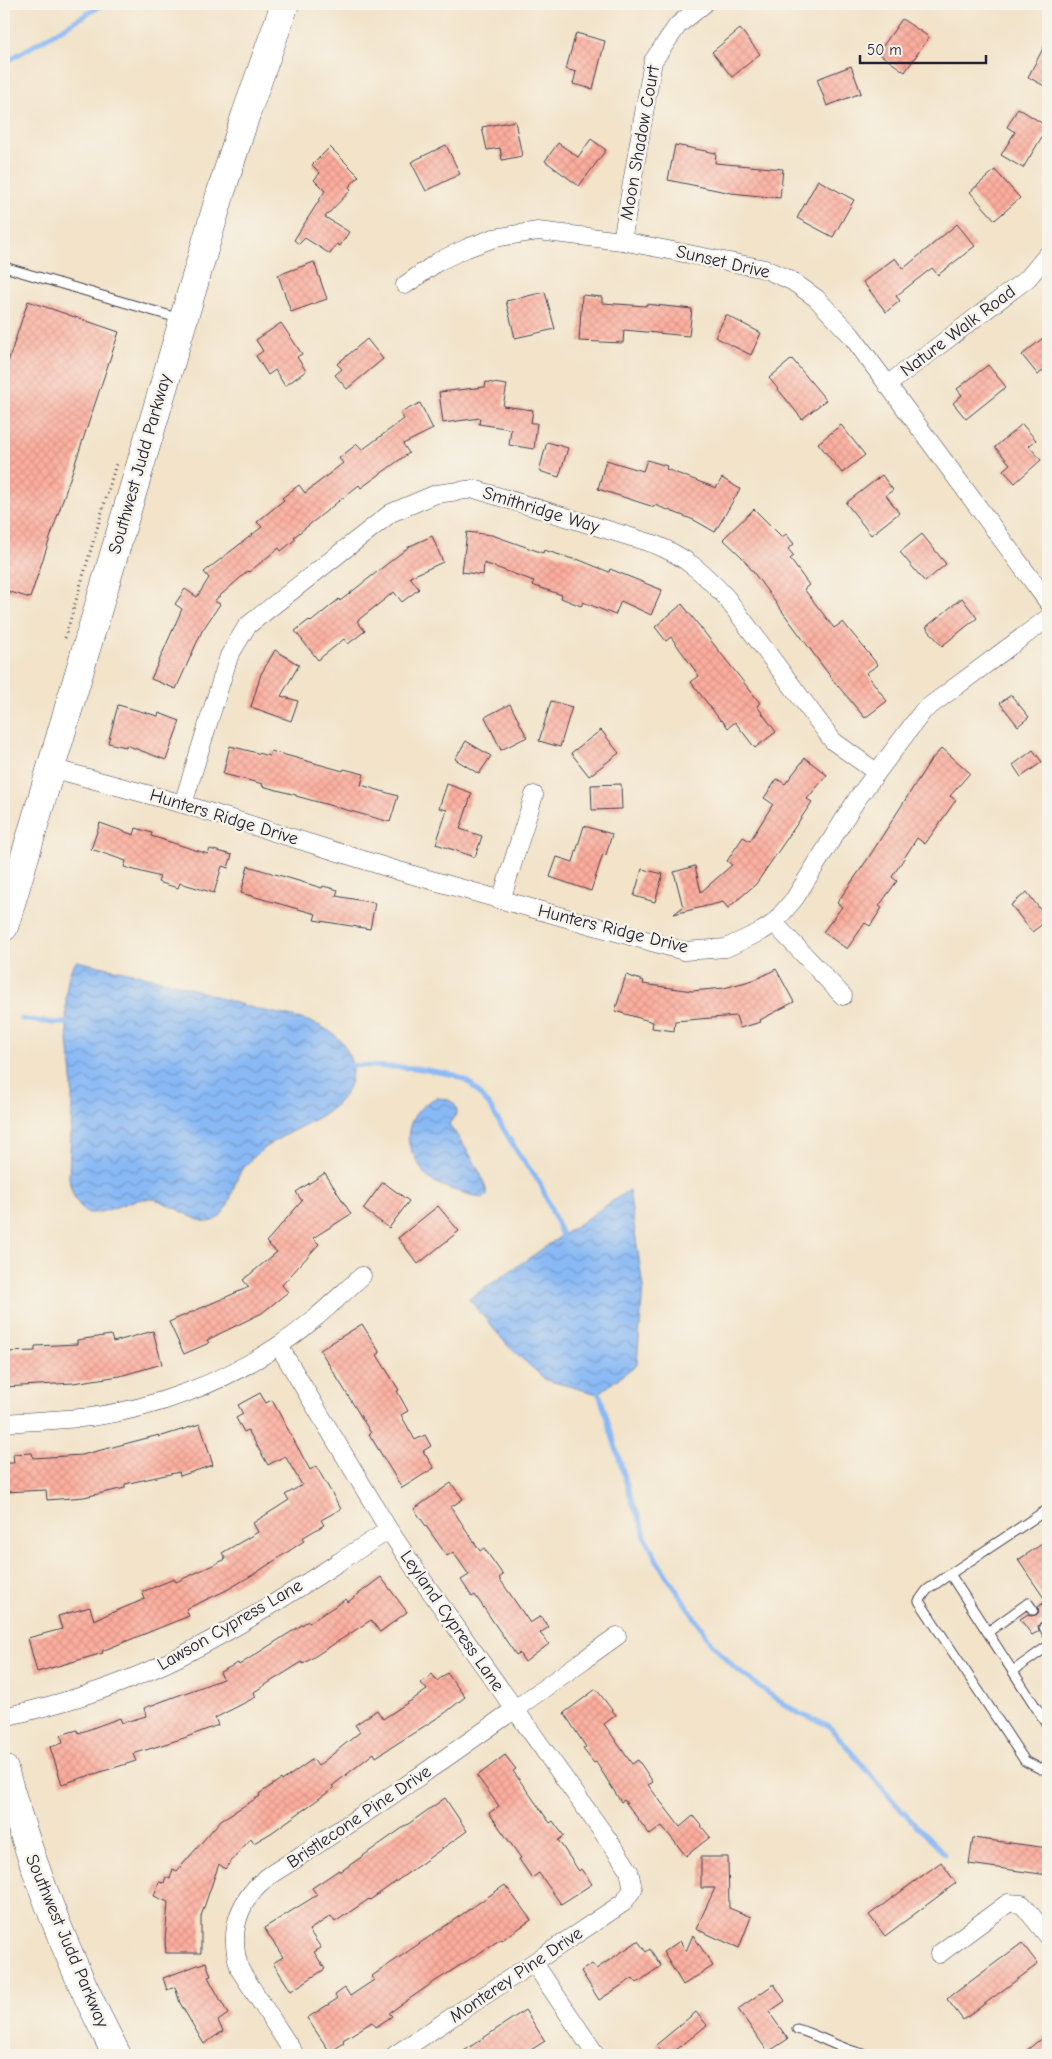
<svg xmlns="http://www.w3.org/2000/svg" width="1052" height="2059" font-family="'Comic Neue',sans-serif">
<defs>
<pattern id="water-waves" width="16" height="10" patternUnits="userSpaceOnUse" patternTransform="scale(1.25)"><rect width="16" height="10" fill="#89b9f5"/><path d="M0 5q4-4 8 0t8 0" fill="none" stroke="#7096c8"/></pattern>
<pattern id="building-cross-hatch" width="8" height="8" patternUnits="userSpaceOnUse" patternTransform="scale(1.25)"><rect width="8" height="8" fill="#fcad9d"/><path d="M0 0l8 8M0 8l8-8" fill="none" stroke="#d89588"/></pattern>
</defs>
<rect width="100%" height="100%" fill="#f7f3e8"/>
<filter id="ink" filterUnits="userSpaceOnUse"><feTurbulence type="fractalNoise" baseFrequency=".02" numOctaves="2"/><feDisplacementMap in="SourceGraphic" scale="10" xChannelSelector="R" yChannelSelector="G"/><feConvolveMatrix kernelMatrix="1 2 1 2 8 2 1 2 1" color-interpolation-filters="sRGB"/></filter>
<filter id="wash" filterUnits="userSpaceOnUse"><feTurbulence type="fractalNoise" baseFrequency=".0096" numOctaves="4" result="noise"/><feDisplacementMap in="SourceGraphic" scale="20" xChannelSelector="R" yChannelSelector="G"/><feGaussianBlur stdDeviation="1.12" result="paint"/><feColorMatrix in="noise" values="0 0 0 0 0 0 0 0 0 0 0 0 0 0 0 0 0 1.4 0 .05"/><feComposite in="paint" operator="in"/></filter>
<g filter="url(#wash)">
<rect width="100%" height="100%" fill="#f2e3c9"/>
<g fill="url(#water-waves)" stroke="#566e98">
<path d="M77 961C108 968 139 974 169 982 199 990 227 1001 256 1009 285 1016 318 1018 340 1040 347 1048 352 1060 352 1071 351 1111 302 1123 275 1141 264 1147 251 1159 243 1168 231 1183 233 1209 215 1220 201 1229 169 1200 152 1199 130 1196 109 1215 87 1213 75 1202 71 1193 69 1177 70 1144 73 1110 72 1077 70 1052 57 977 77 961Z"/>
<path d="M437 1098C448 1099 457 1101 457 1113L449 1124C461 1142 486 1174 487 1196L481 1198C465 1193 444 1189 430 1179 424 1175 421 1168 417 1161 415 1156 411 1152 410 1147 403 1127 419 1103 437 1098Z"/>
<polygon points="629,1190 643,1287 637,1364 598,1394 546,1380 508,1346 469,1299"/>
</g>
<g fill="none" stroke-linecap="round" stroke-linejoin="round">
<g stroke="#89b9f5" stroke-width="5">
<polyline points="4,63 104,4"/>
<polyline points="21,1019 53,1023 72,1023"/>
<polyline points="348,1065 415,1068 455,1075 471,1084 489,1105 518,1153 540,1183 564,1240"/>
<polyline points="598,1389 632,1501 643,1527 645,1537 659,1564 712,1644 736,1669 782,1703 800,1714 828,1725 901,1810 945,1854"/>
</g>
</g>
<g id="blocks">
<g fill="url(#building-cross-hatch)">
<polygon points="902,19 929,37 905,72 878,53"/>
<polygon points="740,29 760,54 732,77 712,52"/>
<polygon points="576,33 605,41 593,89 573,84 576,72 566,69"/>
<polygon points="1048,39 1048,88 1028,77"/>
<polygon points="851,66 861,93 827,106 817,79"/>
<polygon points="1018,108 1048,127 1023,168 1001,155 1015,132 1007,127"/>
<polygon points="515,121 522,156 502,160 500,148 487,150 482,127"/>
<polygon points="591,139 606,150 579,186 545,161 558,143 578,157"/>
<polygon points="446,145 460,174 426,191 411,162"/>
<polygon points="675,145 716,153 715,163 783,169 780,198 731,193 668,180"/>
<polygon points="330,147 359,176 349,187 351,190 325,217 349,232 340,246 337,244 330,254 305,238 299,244 294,240 325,191 314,180 320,173 312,165"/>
<polygon points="995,170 1020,198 995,220 970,192"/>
<polygon points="818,180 854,200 833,237 797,218"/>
<polygon points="957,224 975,246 938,275 932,268 896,296 900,301 886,312 863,282 895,258 903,269"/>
<polygon points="314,262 327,299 291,312 278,275"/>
<polygon points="545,292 555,329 515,338 506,301"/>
<polygon points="582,295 602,297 602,303 646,306 646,304 692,309 689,336 624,330 623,343 579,341"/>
<polygon points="28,301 119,332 30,598 4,590 4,374"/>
<polygon points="726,315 761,333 751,355 715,337"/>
<polygon points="281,323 302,354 297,357 306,371 285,386 275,370 268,375 256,356 263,351 256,340"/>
<polygon points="1048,334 1048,366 1038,375 1022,355"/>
<polygon points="367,339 383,359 347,389 335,375 342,369 337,364"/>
<polygon points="792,359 826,400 802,419 769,378"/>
<polygon points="988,365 1006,387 966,419 953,403 962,395 957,389"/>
<polygon points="486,382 507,385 503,406 533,410 531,423 537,423 534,449 509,445 511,429 479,424 480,418 443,423 439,392 485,387"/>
<polygon points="420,403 433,429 403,444 409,453 361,488 359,485 294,537 296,539 281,551 279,548 249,572 248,571 214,601 220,604 202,631 176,689 151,679 182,609 175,604 185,589 197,597 209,578 204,572 262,527 257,522 284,500 282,498 299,485 305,493 343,463 339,458 357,444 362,450 404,419 400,413"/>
<polygon points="1022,424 1036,440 1029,446 1041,460 1015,483 1003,470 1010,464 995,447"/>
<polygon points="841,425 865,455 842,473 818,443"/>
<polygon points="547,442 568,448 559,477 539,471"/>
<polygon points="606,460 643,471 647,460 667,466 666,469 716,488 722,478 740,489 715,532 694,520 655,505 654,507 598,489"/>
<polygon points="882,475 893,490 886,495 899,513 871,535 846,503"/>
<polygon points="754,509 782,537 786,534 794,544 788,549 794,556 790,559 809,585 804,589 834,628 843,622 878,665 866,673 887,701 865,718 833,680 742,557 723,539"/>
<polygon points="467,532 492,535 543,553 544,550 576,560 577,559 609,572 610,569 662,590 651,615 621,601 615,615 583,602 581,606 561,598 562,595 532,585 534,581 484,563 483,575 462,572"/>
<polygon points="922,534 946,564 925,582 900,552"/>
<polygon points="432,536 443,562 410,577 419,589 402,602 394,592 357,621 365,631 348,644 344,639 318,660 295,631 309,620 311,622 339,599 340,601 410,546"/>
<polygon points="962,598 977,618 942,646 926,627"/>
<polygon points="682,604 760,703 757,706 776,732 755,748 735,722 728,728 722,720 721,721 691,682 699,676 671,637 666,641 655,627"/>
<polygon points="275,650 299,665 281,696 298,701 291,721 251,707 261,674"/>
<polygon points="1011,695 1029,717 1018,726 1000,703"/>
<polygon points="551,701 572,707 560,747 539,741"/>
<polygon points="510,704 527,737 501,750 485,717"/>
<polygon points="118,705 158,716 159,713 180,721 166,760 126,745 126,747 108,743"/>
<polygon points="601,730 619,753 589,776 571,753"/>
<polygon points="466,741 491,756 479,774 455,759"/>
<polygon points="230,746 269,756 271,751 343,771 344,769 364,774 361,785 398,796 390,822 296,796 296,795 262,786 263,784 223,774"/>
<polygon points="942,748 970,773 950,796 956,800 925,844 917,838 892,877 897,881 879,906 882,908 870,926 865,923 847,949 823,932 842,907 837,903 867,860 930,761"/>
<polygon points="1033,750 1042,762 1021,777 1013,765"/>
<polygon points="805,758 827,775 807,799 812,802 756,884 728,908 723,902 674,914 683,907 674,872 695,866 701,892 732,865 727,861 743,837 750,841 773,804 764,798 777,779 785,784"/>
<polygon points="447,784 472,793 460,829 482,836 475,857 436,844 447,810 439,808"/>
<polygon points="621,784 622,809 592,810 591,785"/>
<polygon points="100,823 134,835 136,828 152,833 151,836 208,854 210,849 232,855 228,868 222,866 214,893 180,883 178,888 158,882 160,877 124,867 126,861 91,849"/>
<polygon points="584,826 612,834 606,855 603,854 591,891 550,877 557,857 573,862"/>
<polygon points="248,866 322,888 323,886 338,890 336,896 375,903 370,929 314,920 316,914 241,893"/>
<polygon points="642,869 663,874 655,902 634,896"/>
<polygon points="1027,892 1048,920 1032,932 1011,905"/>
<polygon points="776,969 794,1002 760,1020 761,1022 740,1028 736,1016 675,1021 674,1031 652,1028 653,1022 615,1011 626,975 644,981 643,984 692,991 724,988 757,979"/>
<polygon points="325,1173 351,1214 313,1238 319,1244 282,1285 288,1292 262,1313 207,1340 209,1343 184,1354 169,1322 249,1287 243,1280 277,1252 266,1242 302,1201 296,1192"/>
<polygon points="383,1182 409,1201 389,1228 363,1209"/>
<polygon points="438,1206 459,1231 418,1264 398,1238"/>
<polygon points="362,1324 380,1353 377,1355 399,1390 397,1391 408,1411 401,1415 415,1440 425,1435 431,1446 423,1451 434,1468 402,1488 369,1434 371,1433 320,1350"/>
<polygon points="153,1331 162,1364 120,1376 73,1383 4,1387 4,1352 35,1351 35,1346 77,1344 77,1340 111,1335 113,1342"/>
<polygon points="260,1393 266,1403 272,1400 310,1470 316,1466 341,1509 321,1520 324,1525 302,1538 304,1541 259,1571 227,1590 186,1609 189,1616 102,1651 103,1653 37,1672 28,1638 62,1629 58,1616 90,1607 94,1620 145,1599 142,1592 174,1579 176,1582 226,1559 222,1553 258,1532 253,1523 289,1500 285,1495 302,1485 285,1456 268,1465 248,1430 244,1432 236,1418 243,1414 238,1405"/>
<polygon points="200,1424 213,1465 180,1476 179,1472 125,1484 125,1488 84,1497 47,1500 46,1490 4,1492 4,1463 14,1463 13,1454 32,1453 33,1458 82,1455 159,1435 159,1437"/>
<polygon points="451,1483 463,1499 451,1507 480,1551 484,1548 503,1575 499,1578 530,1623 541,1616 549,1627 540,1633 549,1644 525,1662 519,1653 516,1655 475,1595 472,1597 461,1580 469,1575 453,1552 447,1556 414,1509"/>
<polygon points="1048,1540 1048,1623 1041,1622 1038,1626 1039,1631 1032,1635 1020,1619 1028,1614 1031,1616 1036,1615 1039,1612 1038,1607 1046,1601 1018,1560"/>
<polygon points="381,1577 407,1612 380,1632 371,1620 303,1664 302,1662 254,1692 256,1697 215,1718 218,1725 184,1738 133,1754 136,1761 62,1784 50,1747 63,1743 61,1735 77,1730 79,1733 120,1718 122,1723 146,1716 144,1708 223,1679 220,1672 238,1663 239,1665 308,1621 309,1623 346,1599 348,1602"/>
<polygon points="447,1673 465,1697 445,1713 376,1757 374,1753 332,1786 334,1788 271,1833 254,1843 251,1838 225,1869 219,1864 201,1916 201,1953 166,1953 165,1941 168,1902 154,1896 159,1882 164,1883 166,1877 170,1879 173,1869 177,1871 221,1820 260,1796 259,1794 281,1779 282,1781 313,1759 318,1766 360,1732 355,1725 377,1710 383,1719 427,1690 421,1683 432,1674 437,1681"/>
<polygon points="596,1689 616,1715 604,1724 632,1764 638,1760 653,1782 648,1785 680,1827 693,1816 710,1837 686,1856 662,1826 650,1835 624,1800 621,1802 596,1762 594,1763 583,1749 586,1747 564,1713"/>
<polygon points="505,1755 516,1769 513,1771 550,1823 553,1821 564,1836 558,1840 579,1871 581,1869 592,1884 561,1904 539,1873 532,1878 519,1859 521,1858 489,1813 499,1806 477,1776"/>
<polygon points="445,1798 467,1831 370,1900 369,1899 335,1922 331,1916 309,1930 321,1948 314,1952 325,1969 291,1991 273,1963 283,1957 264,1928 317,1895 312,1888 339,1870 340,1872"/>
<polygon points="973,1838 1048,1848 1048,1875 969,1864"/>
<polygon points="701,1857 728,1857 729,1908 751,1917 739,1948 696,1929 715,1888 701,1888"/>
<polygon points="941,1862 956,1883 885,1936 869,1915"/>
<polygon points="505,1885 531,1920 502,1940 501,1939 431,1984 389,2013 392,2016 376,2027 372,2022 343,2040 344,2043 330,2052 307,2018 337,1999 335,1995 345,1988 350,1996 374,1980 372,1976"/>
<polygon points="693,1935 713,1966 683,1985 663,1952 680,1941 686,1951"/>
<polygon points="638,1941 646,1952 650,1949 661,1966 637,1983 633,1978 599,2000 581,1971 592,1964 596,1969"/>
<polygon points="1022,1943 1038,1964 963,2020 947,1999"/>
<polygon points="206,1962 211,1976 208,1977 228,2014 218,2021 223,2031 204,2044 180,2003 175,1987 167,1990 163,1978"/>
<polygon points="774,1984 785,2001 769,2012 788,2039 768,2052 738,2009"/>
<polygon points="525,2010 545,2041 523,2055 458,2055"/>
<polygon points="696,2012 707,2025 670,2055 664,2055 656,2045"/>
<polygon points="1048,2033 1048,2055 1021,2055"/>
</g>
</g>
</g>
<g filter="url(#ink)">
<use href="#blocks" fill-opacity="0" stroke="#413f50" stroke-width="1"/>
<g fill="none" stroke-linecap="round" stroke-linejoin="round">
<defs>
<g id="service">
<polyline points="4,267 181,319"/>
<polyline points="950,1574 1048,1509"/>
<polyline points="1044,1627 1048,1635"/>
<polyline points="988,1632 1028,1603 1033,1610"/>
<polyline points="1013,1671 1048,1646"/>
<polyline points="1048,1726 950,1574 927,1590 919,1601 1025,1761 1041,1769 1048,1764"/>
<path d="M797 2029C821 2036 843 2051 868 2055"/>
</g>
<g id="minor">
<polyline points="622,241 653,61 678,25 704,4"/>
<polyline points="405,285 439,261 467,248 494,238 538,231 622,241 765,269 792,281 816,298 851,335 1048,602"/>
<polyline points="887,385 1028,278 1048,254"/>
<polyline points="51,768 183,804 399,871 684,951 726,948 762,931 774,923 795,898 857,799 923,711 1048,618"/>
<path d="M183 804 229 656 247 626 391 513 436 494 474 489 654 544C686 557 701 571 725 596L833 741 876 772"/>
<polyline points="501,900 534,795"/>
<polyline points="774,923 843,996"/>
<polyline points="279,1346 389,1530 421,1578 619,1855 629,1871 633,1889 623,1903 395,2055"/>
<path d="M4 1423C33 1421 62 1420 91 1417 156 1408 222 1383 278 1346 308 1327 335 1300 362 1276"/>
<path d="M4 1717C52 1706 99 1693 144 1673 231 1636 309 1580 389 1530"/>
<polyline points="939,1954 1008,1903 1022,1904 1048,1936"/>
<polyline points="534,1963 596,2055"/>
<path d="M295 2055 240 1970C231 1942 233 1916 252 1892 263 1877 282 1868 297 1858 322 1841 347 1825 373 1808 456 1752 536 1694 617 1636"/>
</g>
<g id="trunk">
<polyline points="4,927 221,192 246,114 285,4"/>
<path d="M4 1769C32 1868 69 1964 117 2055"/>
</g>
</defs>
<use href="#service" stroke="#413f50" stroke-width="11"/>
<use href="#minor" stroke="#413f50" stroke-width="19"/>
<use href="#trunk" stroke="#413f50" stroke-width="29"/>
<polyline stroke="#413f50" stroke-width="3" stroke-dasharray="1 4" stroke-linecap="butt" points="65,638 116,464"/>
<use href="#service" stroke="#fff" stroke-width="9"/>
<use href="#minor" stroke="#fff" stroke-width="18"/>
<use href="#trunk" stroke="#fff" stroke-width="28"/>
</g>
</g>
<g text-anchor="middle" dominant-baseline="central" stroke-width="5" stroke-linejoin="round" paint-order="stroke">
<g font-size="18" fill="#22223b" stroke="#f7f3e8">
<text transform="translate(640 143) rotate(-80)">Moon Shadow Court</text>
<text transform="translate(723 262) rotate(13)">Sunset Drive</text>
<text transform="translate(958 331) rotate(-37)">Nature Walk Road</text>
<text transform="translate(140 464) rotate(-74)">Southwest Judd Parkway</text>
<text transform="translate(541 510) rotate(17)">Smithridge Way</text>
<text transform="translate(224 817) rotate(17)">Hunters Ridge Drive</text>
<text transform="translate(613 929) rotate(14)">Hunters Ridge Drive</text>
<text transform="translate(452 1621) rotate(55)">Leyland Cypress Lane</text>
<text transform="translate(230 1625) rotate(-30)">Lawson Cypress Lane</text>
<text transform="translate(359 1817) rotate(-34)">Bristlecone Pine Drive</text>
<text transform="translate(67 1941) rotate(67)">Southwest Judd Parkway</text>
<text transform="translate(516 1975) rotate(-34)">Monterey Pine Drive</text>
</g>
</g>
<rect width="1052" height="2059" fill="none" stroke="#f7f3e8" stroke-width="20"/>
<path d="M860 55v8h126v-8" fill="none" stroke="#22223b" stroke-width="2.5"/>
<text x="867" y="55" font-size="15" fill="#22223b" stroke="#f7f3e8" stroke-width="4" paint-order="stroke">50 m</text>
</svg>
